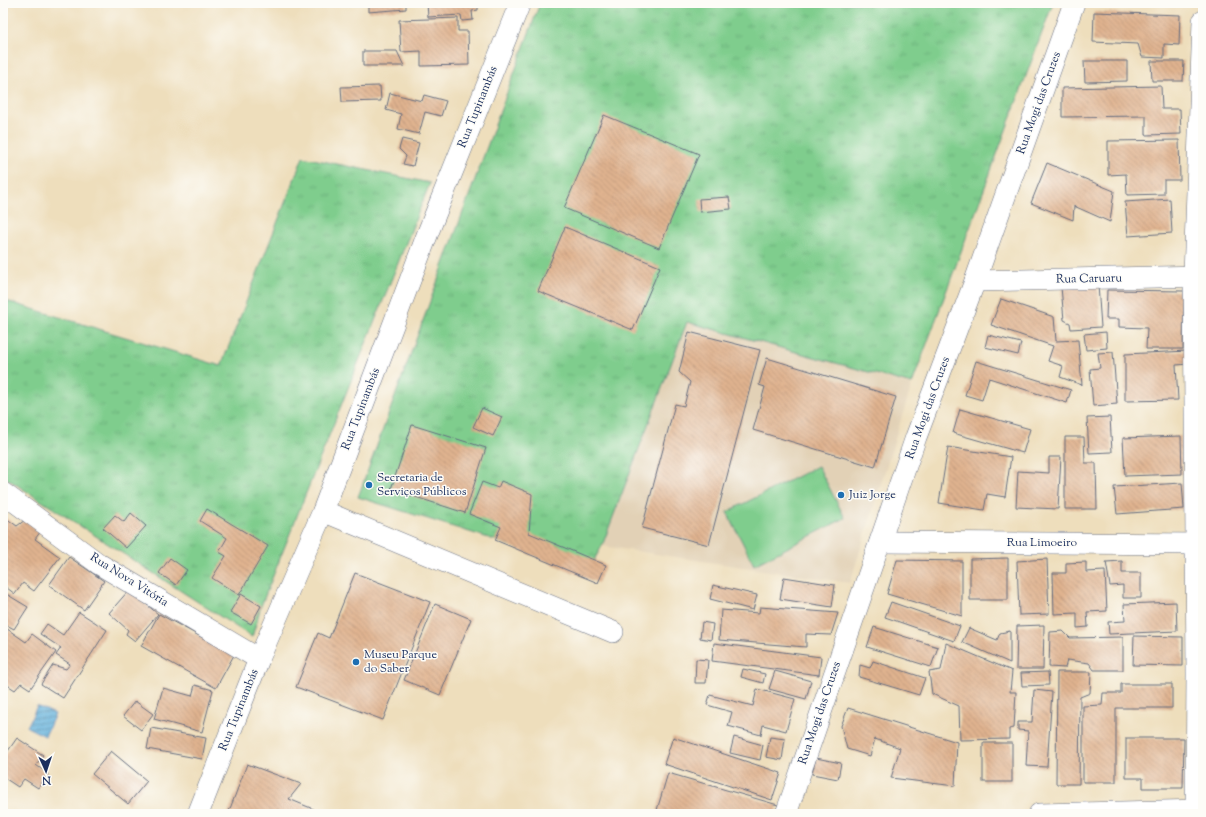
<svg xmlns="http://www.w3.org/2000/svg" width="1206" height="817" font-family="'Sorts Mill Goudy',serif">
<defs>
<pattern id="grass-tufts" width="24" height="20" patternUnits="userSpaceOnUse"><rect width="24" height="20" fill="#7fcd8d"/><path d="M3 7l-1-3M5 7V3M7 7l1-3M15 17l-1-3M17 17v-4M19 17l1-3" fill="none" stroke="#6db07c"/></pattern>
<pattern id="water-rules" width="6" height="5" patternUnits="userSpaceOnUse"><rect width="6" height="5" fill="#5faed9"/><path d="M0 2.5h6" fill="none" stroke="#4e8eb3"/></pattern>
<pattern id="building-back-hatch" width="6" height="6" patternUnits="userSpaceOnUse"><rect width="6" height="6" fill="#e0b38f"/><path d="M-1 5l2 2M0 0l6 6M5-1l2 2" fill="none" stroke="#b59278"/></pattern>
</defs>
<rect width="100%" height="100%" fill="#fdfcf7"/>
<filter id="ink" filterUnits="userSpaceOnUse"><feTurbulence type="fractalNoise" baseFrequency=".025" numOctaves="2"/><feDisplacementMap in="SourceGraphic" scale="8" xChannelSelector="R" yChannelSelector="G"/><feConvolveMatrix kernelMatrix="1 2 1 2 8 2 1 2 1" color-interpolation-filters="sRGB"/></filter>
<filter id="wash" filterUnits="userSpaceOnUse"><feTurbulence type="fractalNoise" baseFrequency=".012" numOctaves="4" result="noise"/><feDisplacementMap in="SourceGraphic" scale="16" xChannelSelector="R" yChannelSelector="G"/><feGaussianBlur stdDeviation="0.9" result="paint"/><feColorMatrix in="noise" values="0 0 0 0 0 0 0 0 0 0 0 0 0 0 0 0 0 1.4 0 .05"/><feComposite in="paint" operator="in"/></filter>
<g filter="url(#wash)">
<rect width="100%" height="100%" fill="#eedebc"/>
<polygon fill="#e2d1b6" points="687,322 912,384 850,583 602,546"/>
<g fill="url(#grass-tufts)" stroke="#4d7e76">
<polygon points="540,3 1053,3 912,384 687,322 602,546 586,574 495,540 358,497"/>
<polygon points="303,157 430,183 261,606 252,637 3,476 3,300 221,366"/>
</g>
<polygon fill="#7fcd8d" stroke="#4d7e76" points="818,466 845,518 754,565 727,512"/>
<polygon fill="url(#water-rules)" stroke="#3d6e9c" points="37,706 55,714 45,736 27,727"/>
<g id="blocks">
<g fill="url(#building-back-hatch)">
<polygon points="379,3 406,3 406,9 368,12 368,4"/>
<polygon points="427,3 478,3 478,10 472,11 473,20 462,21 461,15 428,17"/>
<polygon points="1094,12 1180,15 1179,45 1164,44 1164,58 1142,57 1138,44 1093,42"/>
<polygon points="458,18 458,31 468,31 469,65 421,66 421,51 401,52 399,20"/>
<polygon points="363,51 397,51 404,66 363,66"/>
<polygon points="1084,61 1127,61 1127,81 1085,82"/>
<polygon points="1151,61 1184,61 1183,81 1152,81"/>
<polygon points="380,86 381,101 342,102 341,87"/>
<polygon points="1161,86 1162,109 1180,109 1181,134 1146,135 1146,116 1062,117 1062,88"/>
<polygon points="390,93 422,101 424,95 446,101 441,116 425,112 419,134 398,129 401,114 386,110"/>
<polygon points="604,115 699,154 659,248 564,208"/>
<polygon points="402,139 419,143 413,166 403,164 406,156 399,149"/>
<polygon points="1179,140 1180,180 1164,180 1164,194 1127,195 1126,174 1108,175 1108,141"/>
<polygon points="1047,163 1114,191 1110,222 1074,206 1073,220 1031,203"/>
<polygon points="729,197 731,209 700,212 699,199"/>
<polygon points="1170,199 1172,233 1128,236 1125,202"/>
<polygon points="565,227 660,267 633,330 538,291"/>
<polygon points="1098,285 1101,327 1071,329 1070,323 1064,320 1061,287"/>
<polygon points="1107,290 1184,291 1183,349 1146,349 1147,328 1119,327 1119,319 1106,319"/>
<polygon points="1001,299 1054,317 1056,341 1078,340 1082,385 1060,377 1063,366 1048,361 1053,346 991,325"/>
<polygon points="689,332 760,350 709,545 642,528 675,404 684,406 690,382 679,372"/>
<polygon points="1106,332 1107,348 1086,350 1084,334"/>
<polygon points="988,335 1021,343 1018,355 985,347"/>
<polygon points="1188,351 1189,364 1176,365 1178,400 1125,401 1125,354"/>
<polygon points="1113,352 1117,404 1093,406 1090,369 1100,368 1098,353"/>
<polygon points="767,358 896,397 875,467 753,430 765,387 759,385"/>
<polygon points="976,361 1071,390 1067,403 989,378 982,400 965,395"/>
<polygon points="482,408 502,417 493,436 473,427"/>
<polygon points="960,409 1030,429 1023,453 953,433"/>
<polygon points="1110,417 1112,452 1089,453 1087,418"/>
<polygon points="412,425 486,448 465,513 391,489"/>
<polygon points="1181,436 1182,474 1125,476 1123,438"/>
<polygon points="1065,437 1084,437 1085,463 1096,463 1097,509 1065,509"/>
<polygon points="948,447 1011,457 1005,497 987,494 984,510 939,503"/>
<polygon points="1049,457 1061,457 1058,509 1016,507 1018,471 1049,473"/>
<polygon points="501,481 532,494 529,533 606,565 598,583 495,540 501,527 469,514 482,482 498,488"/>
<polygon points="1182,483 1184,509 1117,514 1114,487"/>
<polygon points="207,509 268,546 239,595 212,578 226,556 219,552 227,538 200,521"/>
<polygon points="131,513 146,526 126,548 103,528 115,515 124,522"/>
<polygon points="3,516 17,526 25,520 41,531 35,539 60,557 34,591 23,583 15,594 3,585"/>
<polygon points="69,557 104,581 84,610 49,585"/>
<polygon points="170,558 187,570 176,585 159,573"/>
<polygon points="1008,558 1008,600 970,600 970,559"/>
<polygon points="1047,559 1049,614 1019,615 1017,561"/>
<polygon points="897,560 962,561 962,616 887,594"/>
<polygon points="1122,561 1122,573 1141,573 1141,598 1123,598 1123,585 1110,586 1106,562"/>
<polygon points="1086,562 1086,572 1105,571 1107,611 1087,612 1088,627 1077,628 1077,613 1054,614 1053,573 1066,573 1066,563"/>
<polygon points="355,573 430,602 383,720 296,687 318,633 329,638"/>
<polygon points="784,577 835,585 832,607 780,599"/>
<polygon points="713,585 757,595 753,610 710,599"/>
<polygon points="129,590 158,614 135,641 126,634 128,630 109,613"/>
<polygon points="3,592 28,607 14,629 3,623"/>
<polygon points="241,594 261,606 251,624 230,612"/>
<polygon points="891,602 960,626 954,641 885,617"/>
<polygon points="1176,602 1177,631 1109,634 1108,622 1125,621 1124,604"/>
<polygon points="435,604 471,619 440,695 404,680"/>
<polygon points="760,607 838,613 831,635 806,634 806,647 719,640 721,610 759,613"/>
<polygon points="79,612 107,630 63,698 41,684 53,665 66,669 70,664 56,655 61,648 40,634 47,624 63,635"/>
<polygon points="159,614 234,655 216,688 141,646"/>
<polygon points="702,622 713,624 711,640 700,638"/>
<polygon points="1044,625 1043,669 1016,669 1017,626"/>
<polygon points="3,626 26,642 32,634 56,652 30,689 21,683 15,690 3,682"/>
<polygon points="874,627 938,647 931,667 867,647"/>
<polygon points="969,628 997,640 1000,633 1010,631 1010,663 962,642"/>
<polygon points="1063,631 1070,638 1123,637 1123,670 1094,670 1089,663 1067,660 1065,668 1049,667 1050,632"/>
<polygon points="1134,636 1183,637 1183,666 1133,665"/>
<polygon points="714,643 821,657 819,675 712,661"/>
<polygon points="946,643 1012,671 1010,692 1016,692 1014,728 1009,729 1009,739 960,740 959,706 932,694 929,672 941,670"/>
<polygon points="696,659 708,660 706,683 695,683"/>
<polygon points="873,661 925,678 919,695 859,677 860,665 870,668"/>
<polygon points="743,669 765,674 763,683 741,677"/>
<polygon points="775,671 811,681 806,699 769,689"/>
<polygon points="1048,672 1049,685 1022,686 1021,673"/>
<polygon points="1057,672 1091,672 1090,693 1080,697 1079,784 1056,784"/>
<polygon points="1121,684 1172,684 1172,708 1116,708 1116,782 1083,782 1083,706 1102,705 1103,693 1121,693"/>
<polygon points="195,685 213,690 202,732 154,719 163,688 192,696"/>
<polygon points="757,689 795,699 786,731 763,725 761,735 728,726 732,712 707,705 710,695 753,706"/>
<polygon points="1034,690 1052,692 1047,767 1026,766 1028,731 1018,730 1018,722 1032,722"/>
<polygon points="135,701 153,714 141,730 123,716"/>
<polygon points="848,708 957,742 955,786 891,778 900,748 875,739 870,756 847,749 841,726"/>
<polygon points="151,728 206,738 202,759 147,749"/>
<polygon points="673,737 781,773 772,800 664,764"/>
<polygon points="734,737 763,745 760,760 730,753"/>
<polygon points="770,737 785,739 782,760 766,757"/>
<polygon points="17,738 43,755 36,765 48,774 38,788 24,779 18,787 3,777 3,758"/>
<polygon points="1126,738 1184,738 1183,788 1143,788 1143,778 1126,778"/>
<rect x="983" y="743" width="29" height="39"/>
<polygon points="111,751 147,781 128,804 92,774"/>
<polygon points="816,758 841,763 838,779 812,774"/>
<polygon points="247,764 301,784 289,799 318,811 316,814 228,814"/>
<polygon points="668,773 778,805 775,814 671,814 657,810"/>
</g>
</g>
</g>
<g filter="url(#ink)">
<use href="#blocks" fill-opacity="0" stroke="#656c7f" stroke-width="1"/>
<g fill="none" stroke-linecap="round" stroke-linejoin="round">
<defs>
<g id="street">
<polyline points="975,281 1203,276"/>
<polyline points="3,493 99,564 259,659"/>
<polyline points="323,511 613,632"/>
<polyline points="880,542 1203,544"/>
<polyline points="198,814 259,659 323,511 429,230 520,3"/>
<polyline points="786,814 916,437 975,281 1074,3"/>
<polyline points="1039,814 1203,810"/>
<polyline points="1196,814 1197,674 1194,276 1203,21"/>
</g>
</defs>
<use href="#street" stroke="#656c7f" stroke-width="22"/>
<use href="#street" stroke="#fff" stroke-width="21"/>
</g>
</g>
<g fill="#1f6fb2" stroke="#fdfcf7" stroke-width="1.5">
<circle cx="369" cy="485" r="4"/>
<circle cx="841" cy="495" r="4"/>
<circle cx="356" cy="662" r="4"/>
</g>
<g text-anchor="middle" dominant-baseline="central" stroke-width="3" stroke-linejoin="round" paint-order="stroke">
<g font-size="12" fill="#1b2f5e" stroke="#fdfcf7">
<text transform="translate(1039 103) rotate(-70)">Rua Mogi das Cruzes</text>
<text transform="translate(478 107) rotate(-68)">Rua Tupinambás</text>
<text transform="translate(1089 279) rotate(-1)">Rua Caruaru</text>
<text transform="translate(928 408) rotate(-70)">Rua Mogi das Cruzes</text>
<text transform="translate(361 409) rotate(-69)">Rua Tupinambás</text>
<text x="1042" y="543">Rua Limoeiro</text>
<text transform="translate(129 580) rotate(32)">Rua Nova Vitória</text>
<text transform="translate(239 710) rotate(-68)">Rua Tupinambás</text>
<text transform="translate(820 713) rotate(-71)">Rua Mogi das Cruzes</text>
</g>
<g font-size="12" fill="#1b2f5e" stroke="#fdfcf7" text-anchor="start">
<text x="377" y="478">Secretaria de<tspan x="377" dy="14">Serviços Públicos</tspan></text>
<text x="849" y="495">Juiz Jorge</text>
<text x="364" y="655">Museu Parque<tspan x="364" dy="14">do Saber</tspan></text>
</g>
</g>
<rect width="1206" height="817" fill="none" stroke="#fdfcf7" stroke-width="16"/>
<g transform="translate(46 771) rotate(177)" stroke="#fdfcf7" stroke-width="3" paint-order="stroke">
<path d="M0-3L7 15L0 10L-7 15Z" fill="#1b2f5e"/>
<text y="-6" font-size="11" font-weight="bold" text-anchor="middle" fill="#1b2f5e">N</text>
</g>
</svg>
